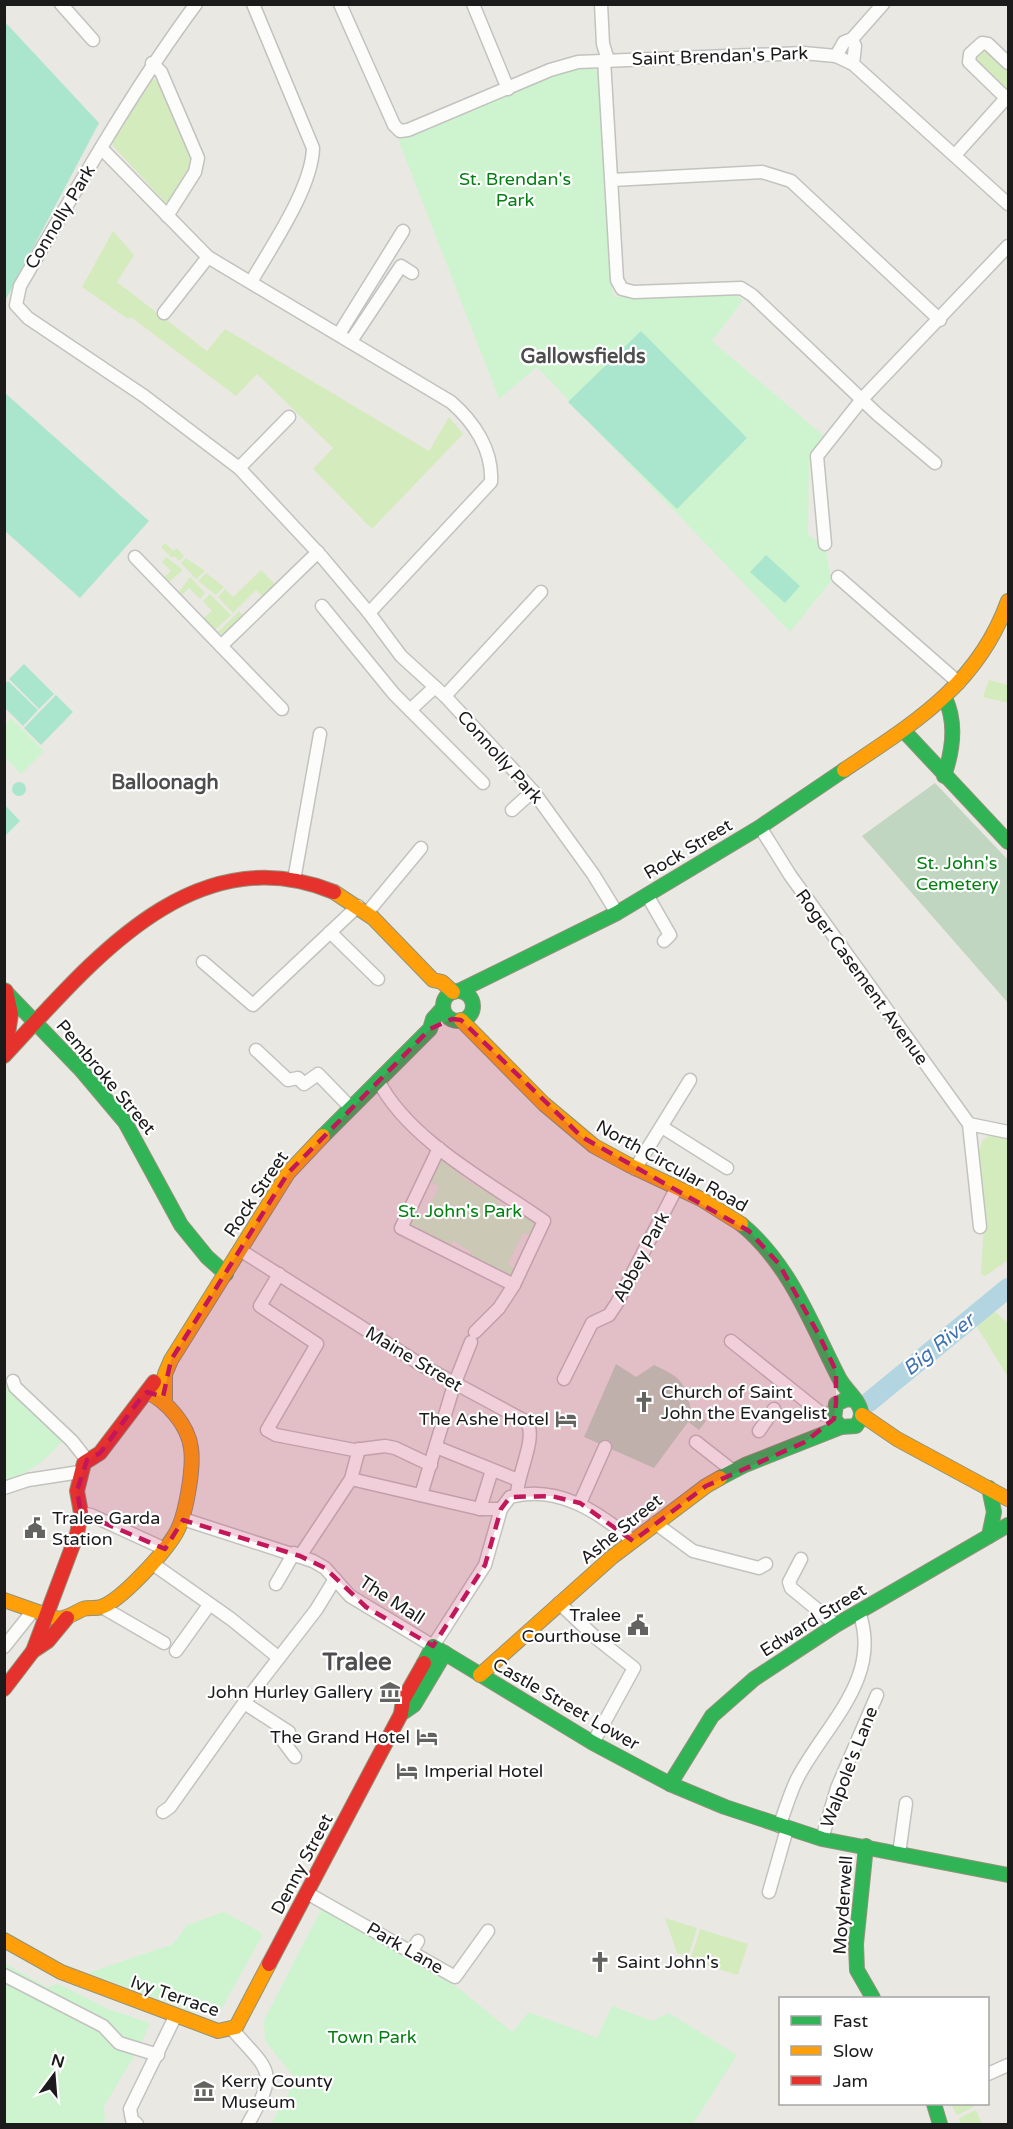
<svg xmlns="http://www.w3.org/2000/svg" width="1013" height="2129" font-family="'Varela Round',sans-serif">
<rect width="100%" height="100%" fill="#eae8e2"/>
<g fill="#d4ebbd">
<polygon points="985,48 1008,66 1008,90 1004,91 976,65 975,54"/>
<polygon points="153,79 159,81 192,161 190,171 169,203 165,202 113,146 113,138 146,80"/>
<polygon points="113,231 134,255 117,282 207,351 225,329 429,451 449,417 463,434 372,529 313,469 333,448 257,374 236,396 131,317 128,319 82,287"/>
<polygon points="165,543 173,551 177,548 184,556 179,561 174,556 172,558 161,547"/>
<polygon points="166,557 183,570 169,582 163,578 171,571 162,562"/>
<polygon points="186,558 205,571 196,579 181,563"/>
<polygon points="261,570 275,584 262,596 256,590 233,613 218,597 225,589 233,597"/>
<polygon points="206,573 224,587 216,595 198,581"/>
<polygon points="190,577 205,593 200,599 189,588 181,596 178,593"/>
<polygon points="210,594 231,615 214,631 203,619 212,611 203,601"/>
<polygon points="239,611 245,617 224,635 218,632"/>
<polygon points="989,680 1008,685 1008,703 983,697"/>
<polygon points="992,1134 1008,1136 1008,1260 985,1276 981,1274 984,1225 976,1158 983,1140"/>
<polygon points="994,1311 1008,1323 1008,1377 976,1325"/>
<polygon points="665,1918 697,1928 688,1957 677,1953"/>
<polygon points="700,1929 748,1944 738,1975 690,1961"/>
<polygon points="951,2104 973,2104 974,2107 957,2115"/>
<polygon points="976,2110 982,2124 961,2124 959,2118"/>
</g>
<g fill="#c0d6c1">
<polygon points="935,783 1008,860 1008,1003 862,836"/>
<path d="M616 1364 636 1377 654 1365C684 1379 683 1381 692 1412L706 1421 699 1430 688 1422 654 1468 584 1437Z"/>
</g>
<g fill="#cdf4ce">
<polygon points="593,69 598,71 613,297 729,292 743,300 712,341 826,438 809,458 808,534 826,549 831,581 790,632 537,367 499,399 398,139 563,70"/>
<polygon points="11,718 44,751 21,774 5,757 5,725"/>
<polygon points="442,1154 464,1169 460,1176 483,1190 487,1184 501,1194 497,1202 512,1214 518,1206 537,1222 529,1235 523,1233 508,1263 515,1270 510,1278 469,1256 471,1252 453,1240 450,1246 410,1223 416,1212 424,1217 439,1187 430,1181"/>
<path d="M4 1381 62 1441C45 1461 30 1473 5 1481Z"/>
<polygon points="322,1908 457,1987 512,2032 529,2012 597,2038 612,2006 653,2021 669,2013 737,2055 693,2124 271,2124 296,2079 265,2041 264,2020"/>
<polygon points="224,1912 263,1934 222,2008 209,2013 194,2012 88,1973 173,1944 187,1925"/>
<polygon points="4,1963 47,1987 59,1984 108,2009 150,2023 139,2048 104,2106 105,2124 5,2124"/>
</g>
<g fill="#aae6ce">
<polygon points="5,22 99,123 5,301"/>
<polygon points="641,331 747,438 677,509 568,402"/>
<polygon points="5,393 149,521 80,598 5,531"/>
<polygon points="766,555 800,586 785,603 750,572"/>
<polygon points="24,664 54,694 39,709 9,679"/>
<polygon points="8,681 38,710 23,726 5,708 5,684"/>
<polygon points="56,695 73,712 41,745 24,728"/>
<circle cx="19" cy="789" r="7"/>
<polygon points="5,805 20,821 5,836"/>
</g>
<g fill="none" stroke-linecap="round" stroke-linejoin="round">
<polyline stroke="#b3d5e1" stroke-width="20" points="869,1402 1008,1288"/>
<defs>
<g id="street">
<polyline points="61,4 93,40"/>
<path d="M196 4C130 93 76 190 20 286L16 305 28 318 144 396 239 468 322 557 369 613 401 656 445 696 533 791 593 874 617 913"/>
<polyline points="340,4 394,125 400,131 408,130 550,70 578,62 803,53 836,56 853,64 1008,204"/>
<polyline points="473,4 508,89"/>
<polyline points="601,4 603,44 608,60"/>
<polyline points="852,39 855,46 853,64"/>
<polyline points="836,56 844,42 852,39 883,4"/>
<polyline points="604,60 617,280 622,289 634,292 741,288 752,295 877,414 935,463"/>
<polyline points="152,63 161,72 198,158 195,172 167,216"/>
<polyline points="1008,63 988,44 982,43 970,54 969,62 1008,100"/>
<path d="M101 148 208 257 451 402C474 422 493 450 491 482L369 613"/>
<polyline points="955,155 1008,96"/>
<polyline points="612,180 762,172 791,181 940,320"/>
<path d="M251 282C271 247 312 188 313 148L253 4"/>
<polyline points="164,313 208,257"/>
<polyline points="339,334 403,231"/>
<polyline points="351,341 401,266 412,273"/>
<polyline points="239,468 289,417"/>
<polyline points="825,544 817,456 863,398 1008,246"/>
<polyline points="135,557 282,709"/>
<polyline points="838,577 959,683"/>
<polyline points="322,606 394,694 483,783"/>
<polyline points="221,646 318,552"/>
<polyline points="445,696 541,592"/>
<polyline points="410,710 435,687"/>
<polyline points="512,810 533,791"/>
<polyline points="760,827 790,875 969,1124 1008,1132"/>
<polyline points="294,880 320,734"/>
<polyline points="647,895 670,935 664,941"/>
<polyline points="367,913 421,848"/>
<polyline points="330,932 378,979"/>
<polyline points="203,962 253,1005 358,906"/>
<polyline points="256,1050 288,1080 298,1078 304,1084 318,1074 350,1107"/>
<path d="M378 1080C408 1140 490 1183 544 1221L514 1285 401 1228 439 1148"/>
<polyline points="969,1124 980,1227"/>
<polyline points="662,1127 727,1168"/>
<polyline points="635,1169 690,1080"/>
<path d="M240 1250 423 1366 527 1422C537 1439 517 1474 517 1495"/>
<polyline points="279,1274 260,1306 317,1344 267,1430 276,1435 354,1450 385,1446 395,1448 431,1465"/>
<polyline points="475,1332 499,1308 514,1285"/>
<polyline points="731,1341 822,1414 833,1413"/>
<polyline points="564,1379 592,1323 609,1315 617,1303 676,1189"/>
<polyline points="13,1381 15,1387 72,1441 87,1460"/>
<polyline points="759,1431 774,1409"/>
<polyline points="696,1442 733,1471"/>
<polyline points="436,1447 518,1480"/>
<polyline points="351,1479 480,1509 501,1509"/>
<polyline points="4,1488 28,1480 80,1472"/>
<polyline points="421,1495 454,1385 471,1342"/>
<polyline points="580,1503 605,1447"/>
<polyline points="480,1509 492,1470"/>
<polyline points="81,1513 91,1515 165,1549"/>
<path d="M183 1519 313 1561 325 1568 350 1596 433 1646 485 1565 501 1509 510 1497C557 1484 599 1512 633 1541"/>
<polyline points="655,1523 693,1551 759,1568 766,1564"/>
<polyline points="300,1556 351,1479 359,1449"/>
<polyline points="801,1559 789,1582 791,1588 836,1625"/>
<polyline points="153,1564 231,1619 279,1658"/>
<polyline points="276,1584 294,1553"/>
<polyline points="559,1603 595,1637 634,1668 593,1743"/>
<polyline points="102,1607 164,1643"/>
<polyline points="4,1647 32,1612"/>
<polyline points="176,1651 209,1605"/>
<polyline points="244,1703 289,1732 283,1741 295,1757"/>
<polyline points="163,1812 170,1807 244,1703 316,1610 335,1579"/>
<path d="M779 1826C785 1811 790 1793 797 1779 825 1725 883 1678 859 1612"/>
<polyline points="822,1839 837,1788 877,1695"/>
<polyline points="899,1854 906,1803"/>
<polyline points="769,1892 787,1829"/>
<polyline points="307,1893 455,1977 488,1931"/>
<polyline points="412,1951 418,1941"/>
<polyline points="4,1975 103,2026 119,2043 158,2055"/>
<path d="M232 2029C270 2073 279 2069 248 2124"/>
<polyline points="988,2074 1008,2065"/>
<polyline points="137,2124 132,2120 130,2109 175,2017"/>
</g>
<g id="fast">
<polyline points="903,730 1008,842"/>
<path d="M944 776C953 750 957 723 945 698"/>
<polyline points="4,990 82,1071 125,1122 181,1225 207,1257 226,1274"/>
<polyline points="459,991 617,913 760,827 844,770"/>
<circle cx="458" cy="1006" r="15"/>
<polyline points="323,1136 430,1029 433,1019 443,1008"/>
<path d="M741 1224C790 1264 811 1324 839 1378 845 1390 860 1400 861 1413 861 1418 859 1422 856 1426L841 1427 834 1419 836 1404 847 1399 854 1400"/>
<polyline points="720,1478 745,1465 841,1427"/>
<polyline points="989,1488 994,1512 989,1536"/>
<polyline points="424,1663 433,1646 593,1743 670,1784 725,1807 822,1839 1008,1875"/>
<polyline points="401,1714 414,1705 445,1653"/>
<polyline points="670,1784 712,1716 754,1679 836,1625 1008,1525"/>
<polyline points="866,1846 856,1944 857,1970 873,1998"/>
<polyline points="934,2104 940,2124"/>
</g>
<g id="slow">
<path d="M844 770C914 723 978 685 1008 601"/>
<polyline points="334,892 373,918 433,980 442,982 453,992"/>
<polyline points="461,1020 544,1104 594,1146 629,1165 701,1199 741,1224"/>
<polyline points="165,1402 165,1374 171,1360 288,1173 323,1136"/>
<polyline points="862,1415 897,1439 1008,1499"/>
<path d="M4 1600 58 1619C68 1618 74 1613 83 1609 89 1607 96 1609 101 1607 121 1601 165 1552 176 1533 186 1516 194 1467 191 1448 188 1425 167 1401 147 1392"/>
<polyline points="480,1675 612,1557 706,1486 720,1478"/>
<polyline points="4,1940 61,1972 218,2031 236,2027 269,1964"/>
</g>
<g id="jam">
<polyline points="5,1054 11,1014 6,991"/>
<path d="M4 1056C90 964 192 834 334 892"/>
<polyline points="33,1651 77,1534 81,1513 77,1491 84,1463 100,1453 154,1382"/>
<polyline points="4,1689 33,1651 48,1641 67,1618"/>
<polyline points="269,1964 401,1714 403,1700 424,1663"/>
</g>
</defs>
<use href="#street" stroke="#c2c2bf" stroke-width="15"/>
<use href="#fast" stroke="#91937a" stroke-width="16"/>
<use href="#slow" stroke="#91937a" stroke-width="16"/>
<use href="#jam" stroke="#91937a" stroke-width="16"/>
<use href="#street" stroke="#fcfcfb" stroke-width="12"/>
<use href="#fast" stroke="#30b455" stroke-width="14"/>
<use href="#slow" stroke="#ff9f0a" stroke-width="14"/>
<use href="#jam" stroke="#e5322d" stroke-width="14"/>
</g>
<path fill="#c2185b" fill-opacity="0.2" stroke="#c2185b" stroke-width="4.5" stroke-dasharray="12 8" stroke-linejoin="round" d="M452 1019 461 1020 582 1137 749 1231 779 1264 819 1335 836 1371V1404L834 1419 805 1442 706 1486 633 1541 580 1503 551 1496 510 1497 501 1509 485 1565 433 1646 366 1607 325 1568 300 1556 183 1520 165 1549 81 1513 77 1491 87 1460 100 1453 143 1395 147 1392 163 1397 171 1360 288 1173 430 1029Z"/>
<defs>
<symbol id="church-bare" viewBox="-9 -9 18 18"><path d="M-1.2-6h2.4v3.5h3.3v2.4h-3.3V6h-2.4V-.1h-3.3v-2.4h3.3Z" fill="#636361" stroke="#fff" stroke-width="2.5" paint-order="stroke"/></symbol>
<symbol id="hotel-bare" viewBox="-9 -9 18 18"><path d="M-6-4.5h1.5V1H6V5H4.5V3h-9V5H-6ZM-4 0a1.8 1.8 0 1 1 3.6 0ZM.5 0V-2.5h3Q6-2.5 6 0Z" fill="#636361" stroke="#fff" stroke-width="2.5" paint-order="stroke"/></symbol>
<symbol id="civic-bare" viewBox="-9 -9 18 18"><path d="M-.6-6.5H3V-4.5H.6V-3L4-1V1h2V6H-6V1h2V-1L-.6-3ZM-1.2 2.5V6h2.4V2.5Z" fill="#636361" stroke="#fff" stroke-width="2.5" paint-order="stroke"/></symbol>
<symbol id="museum-bare" viewBox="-9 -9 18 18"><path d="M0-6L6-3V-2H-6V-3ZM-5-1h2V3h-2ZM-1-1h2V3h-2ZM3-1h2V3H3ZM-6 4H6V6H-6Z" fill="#636361" stroke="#fff" stroke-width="2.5" paint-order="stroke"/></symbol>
</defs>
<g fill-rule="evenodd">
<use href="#church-bare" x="629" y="1387" width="30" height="30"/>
<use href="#hotel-bare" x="551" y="1404" width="30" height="30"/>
<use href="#civic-bare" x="20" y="1513" width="30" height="30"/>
<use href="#civic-bare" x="623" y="1610" width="30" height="30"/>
<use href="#museum-bare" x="375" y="1677" width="30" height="30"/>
<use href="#hotel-bare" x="412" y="1722" width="30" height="30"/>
<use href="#hotel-bare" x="392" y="1756" width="30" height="30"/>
<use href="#church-bare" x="585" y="1947" width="30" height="30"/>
<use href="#museum-bare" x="189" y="2076" width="30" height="30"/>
</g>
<g text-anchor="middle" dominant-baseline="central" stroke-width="4.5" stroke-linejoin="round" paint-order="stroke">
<g font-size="18" fill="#1b1b1b" stroke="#fff">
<text transform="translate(720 56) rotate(-2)">Saint Brendan's Park</text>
<text transform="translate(60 217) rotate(-59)">Connolly Park</text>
<text transform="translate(500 757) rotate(48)">Connolly Park</text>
<text transform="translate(688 849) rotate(-31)">Rock Street</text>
<text transform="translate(862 977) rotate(54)">Roger Casement Avenue</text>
<text transform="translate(106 1077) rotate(50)">Pembroke Street</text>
<text transform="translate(672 1166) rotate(29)">North Circular Road</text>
<text transform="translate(256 1194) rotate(-56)">Rock Street</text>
<text transform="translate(641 1257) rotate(-62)">Abbey Park</text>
<text transform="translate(414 1359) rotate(31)">Maine Street</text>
<text transform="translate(621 1529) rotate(-39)">Ashe Street</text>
<text transform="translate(392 1600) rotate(33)">The Mall</text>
<text transform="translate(813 1620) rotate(-32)">Edward Street</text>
<text transform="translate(566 1704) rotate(30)">Castle Street Lower</text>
<text transform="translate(849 1767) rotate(-69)">Walpole's Lane</text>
<text transform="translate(302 1864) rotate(-62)">Denny Street</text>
<text transform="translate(843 1905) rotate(-86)">Moyderwell</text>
<text transform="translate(405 1948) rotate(30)">Park Lane</text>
<text transform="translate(175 1996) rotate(19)">Ivy Terrace</text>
</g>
<g font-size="18" fill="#027f11" stroke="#fff">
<text x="515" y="179">St. Brendan's<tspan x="515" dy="21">Park</tspan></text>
<text x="957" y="863">St. John's<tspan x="957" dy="21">Cemetery</tspan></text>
<text x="460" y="1211">St. John's Park</text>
<text x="372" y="2037">Town Park</text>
</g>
<g font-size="18" fill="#1b1b1b" stroke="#fff" text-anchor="start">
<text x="661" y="1392">Church of Saint<tspan x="661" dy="21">John the Evangelist</tspan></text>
<text x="549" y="1419" text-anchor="end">The Ashe Hotel</text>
<text x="52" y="1518">Tralee Garda<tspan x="52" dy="21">Station</tspan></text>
<text x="621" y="1615" text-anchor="end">Tralee<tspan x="621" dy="21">Courthouse</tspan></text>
<text x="373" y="1692" text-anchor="end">John Hurley Gallery</text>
<text x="410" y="1737" text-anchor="end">The Grand Hotel</text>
<text x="424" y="1771">Imperial Hotel</text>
<text x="617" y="1962">Saint John's</text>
<text x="221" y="2081">Kerry County<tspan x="221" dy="21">Museum</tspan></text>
</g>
<g font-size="20" font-weight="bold" fill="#4e4e4e" stroke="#fff">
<text x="583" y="357">Gallowsfields</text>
<text x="165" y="783">Balloonagh</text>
</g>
<g font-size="20" font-style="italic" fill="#4074b1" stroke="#fff">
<text transform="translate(939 1345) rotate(-39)">Big River</text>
</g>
<g font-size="24" font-weight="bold" fill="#4e4e4e" stroke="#fff">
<text x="357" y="1662">Tralee</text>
</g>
</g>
<rect width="1013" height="2129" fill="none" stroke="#1b1b1b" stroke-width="12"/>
<rect x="779" y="1997" width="210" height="108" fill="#ffffff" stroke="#a4a4a4" stroke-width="1.5"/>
<rect x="791" y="2016" width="30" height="9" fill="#30b455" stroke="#a4a4a4" stroke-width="1.5"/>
<text x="833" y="2027" font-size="18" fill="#1b1b1b">Fast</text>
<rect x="791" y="2046" width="30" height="9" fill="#ff9f0a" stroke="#a4a4a4" stroke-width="1.5"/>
<text x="833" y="2057" font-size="18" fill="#1b1b1b">Slow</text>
<rect x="791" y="2076" width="30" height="9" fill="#e5322d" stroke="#a4a4a4" stroke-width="1.5"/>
<text x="833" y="2087" font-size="18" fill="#1b1b1b">Jam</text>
<g transform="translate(54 2075) rotate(16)" stroke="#ffffff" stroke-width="4.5" paint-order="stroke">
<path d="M0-4.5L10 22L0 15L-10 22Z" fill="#1b1b1b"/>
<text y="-9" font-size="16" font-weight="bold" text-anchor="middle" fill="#1b1b1b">N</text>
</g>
</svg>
